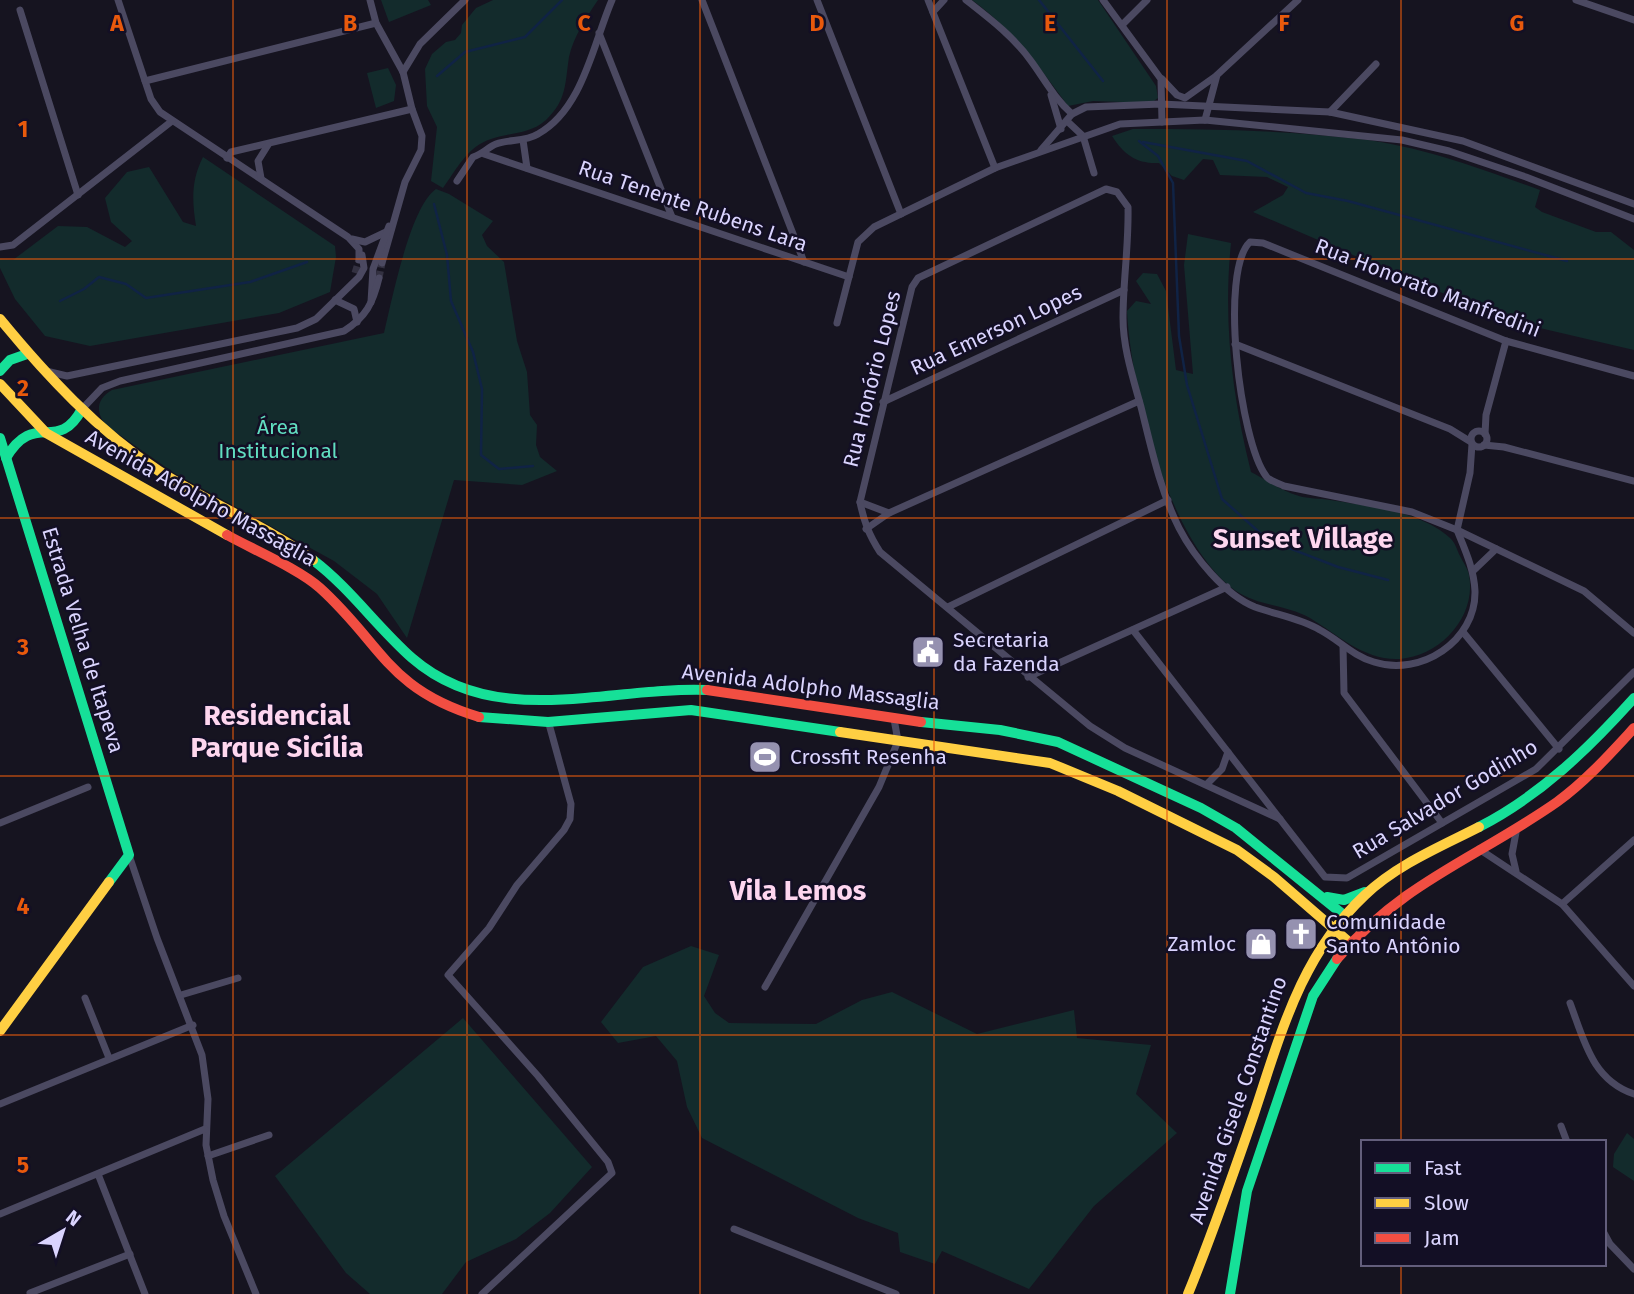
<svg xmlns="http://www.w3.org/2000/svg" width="1634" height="1294" font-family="'Fira Sans',sans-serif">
<rect width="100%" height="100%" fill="#161420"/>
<g fill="#132b2c">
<polygon points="381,0 428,0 431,5 389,22"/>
<path d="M493 0H598C587 16 573 38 569 57 565 83 567 100 546 120 529 135 510 132 491 139 468 146 456 170 443 188L431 181 437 127 427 106 425 69 432 54 446 42 455 40 461 33 462 25 476 8Z"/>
<path d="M972 0H1098L1156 86 1158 98 1151 103 1093 101 1068 106C1039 66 1012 29 972 0Z"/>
<polygon points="388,68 396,85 394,101 376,108 367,73"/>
<path d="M1133 129C1208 129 1284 130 1359 139 1421 146 1481 169 1540 190L1535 207 1542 212 1596 232H1611L1634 250V350L1527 325 1432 289 1253 212 1283 195 1288 187 1267 177 1220 175 1213 160 1203 159 1184 180 1172 176 1159 163C1137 164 1124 155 1112 136Z"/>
<path d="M203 157 335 246 336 257 330 292 279 313 90 346 45 336 15 299 0 268V259L13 260 58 226 87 227 125 247 132 241 111 222 105 198 127 172 149 167 183 222 196 226C192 200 191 181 203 157Z"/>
<path d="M436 189 449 194 493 221 482 235 487 246 504 262 517 341 527 372 530 415 537 425 536 445 540 457 557 471 522 485 454 480 407 638 377 594 334 561 174 473 107 426C95 413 96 399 112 390L384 333C392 300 410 207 436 189Z"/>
<path d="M1188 234 1231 243C1223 321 1232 396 1251 472 1266 480 1282 491 1299 496 1308 499 1320 498 1330 500 1367 506 1421 511 1450 538 1455 542 1457 550 1460 556 1463 562 1468 569 1469 575 1477 617 1440 656 1400 659 1365 661 1338 635 1310 618 1287 605 1258 606 1236 591 1169 544 1131 390 1127 311L1136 301 1151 304 1136 281 1143 273 1157 274 1166 291 1176 370 1193 374 1184 265Z"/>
<polygon points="691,946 719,955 704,996 715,1013 729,1023 816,1024 862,1000 892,992 977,1034 1074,1010 1077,1038 1151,1045 1136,1094 1177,1133 1094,1206 1029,1289 942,1251 935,1264 900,1252 898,1233 858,1218 702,1138 687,1107 677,1061 656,1036 618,1043 601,1022 643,967"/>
<polygon points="463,1018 592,1167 550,1213 516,1239 466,1262 442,1294 370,1294 346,1273 275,1176"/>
<polygon points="1627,1133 1634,1139 1634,1181 1613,1167 1614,1154"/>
</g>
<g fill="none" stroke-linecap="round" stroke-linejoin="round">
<g stroke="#102345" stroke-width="2.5">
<polyline points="1039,0 1103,81"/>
<polyline points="437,76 465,52 525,37 562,0"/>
<polyline points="1139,141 1158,156 1173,183 1179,336 1187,385 1222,499 1268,540 1338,567 1388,580"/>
<polyline points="1143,142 1247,161 1306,193 1348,201 1567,261"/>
<polyline points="434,204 447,255 451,301 473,352 482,389 481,455 499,469 533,466"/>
<polyline points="60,301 84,289 99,277 126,284 146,298 250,282 307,262"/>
</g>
<g stroke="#333141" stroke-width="7" stroke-dasharray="7 3.5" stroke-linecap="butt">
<polyline points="355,273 359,260"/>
<polyline points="379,278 382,263"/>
</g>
<g stroke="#4b4961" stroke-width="7">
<polyline points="118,0 151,99 160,112 348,237 359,249 359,260"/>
<polyline points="370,0 376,23 403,72 412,109 422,136 421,150 405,182 382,263"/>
<polyline points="702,0 804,262"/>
<polyline points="817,0 901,214"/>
<polyline points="928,0 995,168"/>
<path d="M966 0C989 18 1014 37 1031 61 1045 80 1054 98 1072 114"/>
<polyline points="1103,0 1161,79 1162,122"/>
<polyline points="1576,0 1634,20"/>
<polyline points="20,10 78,195"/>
<polyline points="933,12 944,0"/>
<polyline points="1122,25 1147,0"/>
<polyline points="599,33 672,217"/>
<polyline points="403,72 420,44 465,0"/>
<polyline points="1162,79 1177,95 1185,98 1216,76"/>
<polyline points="145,81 376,23"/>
<polyline points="1051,95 1061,129"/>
<polyline points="1330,112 1376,64"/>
<polyline points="1205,120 1217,75 1298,0"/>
<polyline points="1067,121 1083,136 1094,173"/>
<polyline points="523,140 527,168"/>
<polyline points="1041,150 1072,114 1086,107 1161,104 1330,112 1463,141 1634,204"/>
<polyline points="484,154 849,277"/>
<polyline points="227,158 231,152 412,109"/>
<polyline points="261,178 258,161 268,145"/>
<path d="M457 181 473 157C483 154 488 147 496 144 510 139 525 142 538 134 583 109 593 44 612 0"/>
<polyline points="352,239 365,242 386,232"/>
<polyline points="0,247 13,245 172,121"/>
<polyline points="335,300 354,309 357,322"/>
<polyline points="371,302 373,269 389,226"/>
<polyline points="837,323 858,242 874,227 995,168 1120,124 1205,120 1402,140 1449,151 1526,177 1634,219"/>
<polyline points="1235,344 1450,429 1471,442"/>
<polyline points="46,371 67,376 297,328 316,319 359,277 364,268 362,255"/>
<polyline points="883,402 1124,290"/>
<path d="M82 409 102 388 120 381 344 331C366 317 373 303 379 278"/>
<circle cx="1479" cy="439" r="8"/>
<polyline points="1485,434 1486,415 1506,341"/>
<polyline points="1472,444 1470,473 1457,530 1584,591 1634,633"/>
<polyline points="1484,445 1504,447 1634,481"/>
<polyline points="860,502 889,513"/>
<polyline points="866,529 889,513 1139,401"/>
<polyline points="1473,571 1496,549"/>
<polyline points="948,607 1168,500"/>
<polyline points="1133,630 1325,877 1347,878 1536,769 1634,672"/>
<polyline points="1463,632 1559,749"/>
<polyline points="1343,646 1344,693 1442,823"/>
<polyline points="1028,677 1227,587"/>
<polyline points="1207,784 1222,769 1228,752"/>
<path d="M1280 819 1125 748 1090 726 880 552C869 535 864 522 860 502L912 287 918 278 1106 189 1117 192 1128 207C1129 244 1123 281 1123 318 1123 348 1133 378 1141 407 1151 447 1160 490 1179 528 1194 557 1225 595 1255 607 1277 615 1300 618 1320 630 1339 640 1353 656 1374 662 1421 677 1476 641 1475 591 1474 569 1465 550 1457 530L1412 512 1284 486C1278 483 1269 481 1266 476 1240 442 1219 271 1250 242L1263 243 1506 341 1634 376"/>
<polyline points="0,823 88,787"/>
<polyline points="1479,849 1562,904 1634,986"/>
<polyline points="129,855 157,938 202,1055 208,1099 206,1145 213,1180 224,1216 256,1294"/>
<polyline points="1516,871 1512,854 1517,827"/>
<polyline points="1562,904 1634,840"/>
<polyline points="765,987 879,787 898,741 894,719"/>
<polyline points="181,995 238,978"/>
<polyline points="85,998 109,1058"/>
<path d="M1570 1003C1584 1040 1592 1080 1634 1094"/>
<polyline points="0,1104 193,1025"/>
<polyline points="1561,1126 1567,1142"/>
<polyline points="208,1156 269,1135"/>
<polyline points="98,1174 145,1294"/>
<polyline points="0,1214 205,1129"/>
<polyline points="734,1229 896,1294"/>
<polyline points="1604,1233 1610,1244 1634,1269"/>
<polyline points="30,1293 130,1254"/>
<polyline points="482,1294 612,1173 608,1162 538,1076 448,975 489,928 517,885 564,830 570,819 571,804 549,724"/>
</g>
<g stroke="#16e098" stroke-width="10">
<polyline points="0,371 10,360 27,354"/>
<polyline points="0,438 129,855 109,882"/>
<path d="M6 458C35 409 57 455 82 409"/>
<path d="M313 560C350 588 377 627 412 658 496 731 607 686 707 690"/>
<polyline points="479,717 548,722 691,710 840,732"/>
<polyline points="921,722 1000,730 1058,742 1201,808 1236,828 1361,929"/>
<path d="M1479 827C1541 795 1588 749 1634 698"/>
<polyline points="1327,897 1344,900 1365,892"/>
<polyline points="1230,1294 1247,1191 1313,996 1337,959"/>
</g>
<g stroke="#ffcf43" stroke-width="10">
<path d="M0 319C46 375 98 431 159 471 208 503 265 525 313 560"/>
<polyline points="0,384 46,433 227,535"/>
<polyline points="840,732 1050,763 1118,791 1237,850 1274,877 1349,942"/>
<polyline points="0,1031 109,882"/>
<path d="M1188 1294C1212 1235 1233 1175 1254 1114 1281 1033 1301 955 1365 895 1398 864 1440 847 1479 827"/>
</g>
<g stroke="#f24e42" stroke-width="10">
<path d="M227 535C254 550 299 569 320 588 383 645 387 689 479 717"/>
<polyline points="707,690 921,722"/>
<path d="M1337 959C1404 881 1477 858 1557 802 1586 781 1610 754 1634 728"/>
</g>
</g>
<path fill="none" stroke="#e8590c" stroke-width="2" stroke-opacity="0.55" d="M233 0V1294M467 0V1294M700 0V1294M934 0V1294M1167 0V1294M1401 0V1142M0 259H1634M0 518H1634M0 776H1634M0 1035H1634M1401 1264V1294"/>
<defs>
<symbol id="civic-square" viewBox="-11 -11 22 22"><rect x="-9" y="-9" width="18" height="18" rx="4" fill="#9591b0" stroke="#130f25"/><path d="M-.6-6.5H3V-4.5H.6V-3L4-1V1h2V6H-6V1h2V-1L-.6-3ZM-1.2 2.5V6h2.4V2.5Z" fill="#fff"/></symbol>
<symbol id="stadium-square" viewBox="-11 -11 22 22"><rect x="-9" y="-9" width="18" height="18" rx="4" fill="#9591b0" stroke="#130f25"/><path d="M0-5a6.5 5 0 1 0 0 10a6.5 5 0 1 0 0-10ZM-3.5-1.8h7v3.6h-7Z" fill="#fff"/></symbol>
<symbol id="church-square" viewBox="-11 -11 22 22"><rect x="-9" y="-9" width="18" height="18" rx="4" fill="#9591b0" stroke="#130f25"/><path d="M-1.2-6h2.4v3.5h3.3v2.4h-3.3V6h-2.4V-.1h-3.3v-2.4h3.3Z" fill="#fff"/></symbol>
<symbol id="shop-square" viewBox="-11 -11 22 22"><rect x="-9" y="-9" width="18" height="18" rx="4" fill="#9591b0" stroke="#130f25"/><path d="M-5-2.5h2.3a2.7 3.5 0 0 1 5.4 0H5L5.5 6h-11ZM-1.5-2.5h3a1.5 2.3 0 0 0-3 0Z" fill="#fff"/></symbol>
</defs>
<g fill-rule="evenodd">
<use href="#civic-square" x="909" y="633" width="38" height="38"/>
<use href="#stadium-square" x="746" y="738" width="38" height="38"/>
<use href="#church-square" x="1282" y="915" width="38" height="38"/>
<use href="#shop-square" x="1242" y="925" width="38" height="38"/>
</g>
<g text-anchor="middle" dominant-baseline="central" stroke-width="5" stroke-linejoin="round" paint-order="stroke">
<g font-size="21" fill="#dad4fe" stroke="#130f25">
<text transform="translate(693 206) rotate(19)">Rua Tenente Rubens Lara</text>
<text transform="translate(1428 288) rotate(21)">Rua Honorato Manfredini</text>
<text transform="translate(996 330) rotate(-25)">Rua Emerson Lopes</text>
<text transform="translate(872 379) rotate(-76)">Rua Honório Lopes</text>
<text transform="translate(201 498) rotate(29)">Avenida Adolpho Massaglia</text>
<text transform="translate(83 640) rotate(73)">Estrada Velha de Itapeva</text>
<text transform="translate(811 687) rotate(7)">Avenida Adolpho Massaglia</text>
<text transform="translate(1445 799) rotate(-31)">Rua Salvador Godinho</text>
<text transform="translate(1238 1100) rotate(-71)">Avenida Gisele Constantino</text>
</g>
<g font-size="21" fill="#61ddc1" stroke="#130f25">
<text x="278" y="427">Área<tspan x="278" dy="24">Institucional</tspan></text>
</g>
<g font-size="21" fill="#dad4fe" stroke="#130f25" text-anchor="start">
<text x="953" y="640">Secretaria<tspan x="953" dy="24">da Fazenda</tspan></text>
<text x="790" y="757">Crossfit Resenha</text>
<text x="1326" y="922">Comunidade<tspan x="1326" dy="24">Santo Antônio</tspan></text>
<text x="1236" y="944" text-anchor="end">Zamloc</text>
</g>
<g font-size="28" font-weight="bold" fill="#fed6ef" stroke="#130f25">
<text x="1303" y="538">Sunset Village</text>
<text x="277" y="715">Residencial<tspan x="277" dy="32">Parque Sicília</tspan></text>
<text x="798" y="890">Vila Lemos</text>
</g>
</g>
<g font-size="23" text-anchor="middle" font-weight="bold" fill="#e8590c" stroke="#130f25" stroke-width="5" stroke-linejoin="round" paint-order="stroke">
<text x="117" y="31">A</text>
<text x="350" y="31">B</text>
<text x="584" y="31">C</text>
<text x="817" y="31">D</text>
<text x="1050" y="31">E</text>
<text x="1284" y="31">F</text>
<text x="1517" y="31">G</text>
<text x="23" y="137">1</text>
<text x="23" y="396">2</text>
<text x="23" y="655">3</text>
<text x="23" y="914">4</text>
<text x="23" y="1173">5</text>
</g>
<rect x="1361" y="1140" width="245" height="126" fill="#130f25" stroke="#635e7c" stroke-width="2"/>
<rect x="1375" y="1163" width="35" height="10" fill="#16e098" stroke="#635e7c" stroke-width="2"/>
<text x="1424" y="1175" font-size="21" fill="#dad4fe">Fast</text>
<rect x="1375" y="1198" width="35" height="10" fill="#ffcf43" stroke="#635e7c" stroke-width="2"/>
<text x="1424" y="1210" font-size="21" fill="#dad4fe">Slow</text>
<rect x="1375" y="1233" width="35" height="10" fill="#f24e42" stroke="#635e7c" stroke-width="2"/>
<text x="1424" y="1245" font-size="21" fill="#dad4fe">Jam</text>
<g transform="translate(63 1231) rotate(39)" stroke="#130f25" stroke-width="5" paint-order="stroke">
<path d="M0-5L12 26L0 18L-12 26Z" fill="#dad4fe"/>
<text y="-10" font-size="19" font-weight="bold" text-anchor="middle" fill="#dad4fe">N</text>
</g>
</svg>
